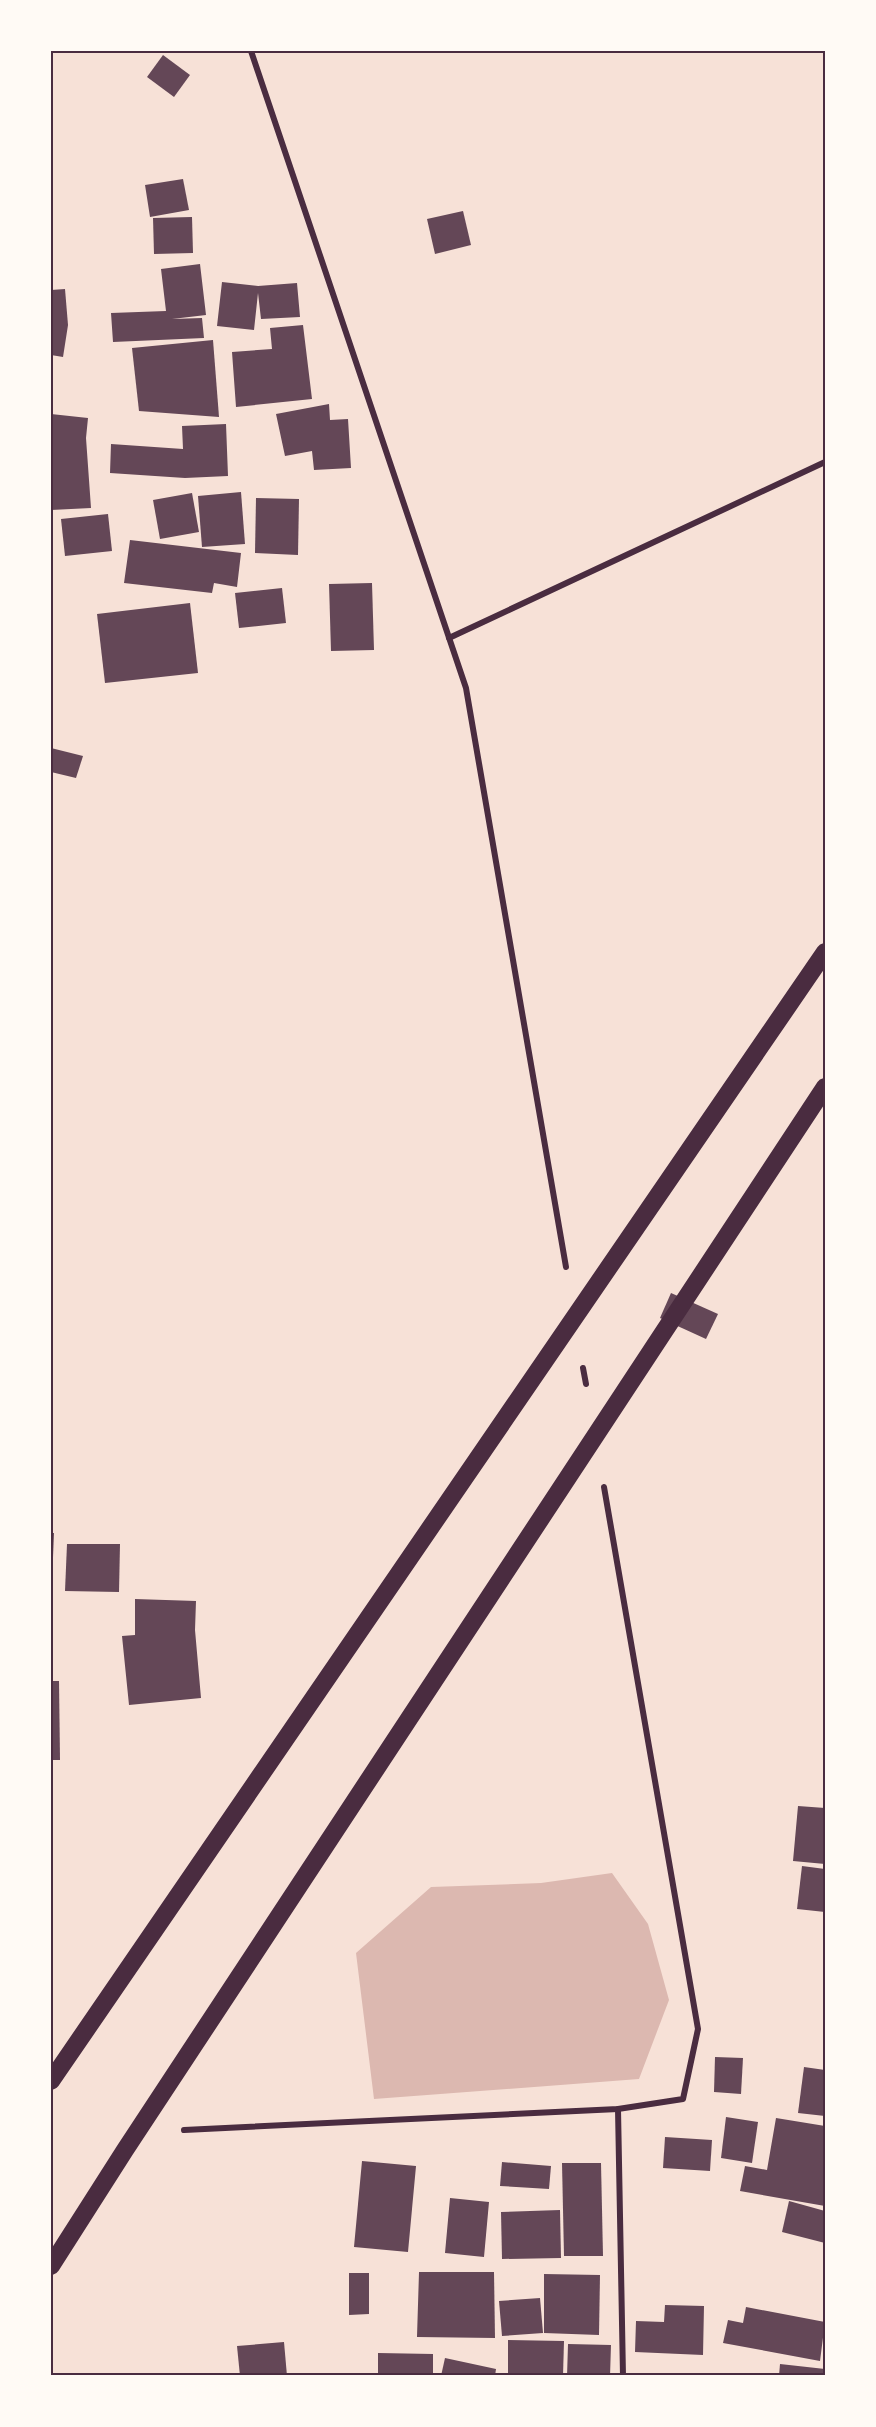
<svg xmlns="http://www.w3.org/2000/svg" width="876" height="2427" font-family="Barlow,sans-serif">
<rect width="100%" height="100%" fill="#f7e1d7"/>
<polygon fill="#dcb8b0" points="612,1873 648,1924 669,2000 639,2079 374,2099 356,1953 431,1887 541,1883"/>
<g fill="#644757">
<polygon points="163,55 190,75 174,97 147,77"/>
<polygon points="183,179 189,210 150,217 145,185"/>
<polygon points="463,211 471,245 435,254 427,219"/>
<polygon points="192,217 193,253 154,254 153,218"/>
<polygon points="200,264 206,315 172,319 202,318 204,338 113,342 111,313 166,311 161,269"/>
<polygon points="222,282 258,286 297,283 300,317 261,319 258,293 254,330 217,326"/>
<polygon points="65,289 68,325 63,357 51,355 51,290"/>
<polygon points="303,325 312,399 236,407 232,352 272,349 270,328"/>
<polygon points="213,340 219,417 139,411 132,348"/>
<polygon points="329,404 330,420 348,419 351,468 314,470 312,451 285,456 276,414"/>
<polygon points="51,414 88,418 86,438 91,508 51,510"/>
<polygon points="226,424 228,476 185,478 110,473 111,444 183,449 182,426"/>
<polygon points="241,492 245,544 202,547 198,496"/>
<polygon points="192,493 199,532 160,539 153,500"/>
<polygon points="256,498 299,499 298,555 255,553"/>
<polygon points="108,514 112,551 65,556 61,519"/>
<polygon points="130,540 241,553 237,587 214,583 212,593 124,583"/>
<polygon points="372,583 374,650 331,651 329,584"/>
<polygon points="282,588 286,623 239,628 235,593"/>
<polygon points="190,603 198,673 105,683 97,614"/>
<polygon points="51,748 83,756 76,778 51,772"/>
<polygon points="671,1293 718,1314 706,1339 660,1318"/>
<polygon points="51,1533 54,1533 53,1557 51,1557"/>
<polygon points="67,1544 120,1544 119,1592 65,1591"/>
<polygon points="135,1599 196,1601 195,1630 201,1698 129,1705 122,1636 135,1635"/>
<polygon points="51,1681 59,1681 60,1760 51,1760"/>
<polygon points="798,1806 825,1808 825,1864 793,1861"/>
<polygon points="802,1866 825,1869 825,1912 797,1909"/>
<polygon points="715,2057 743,2058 741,2094 714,2092"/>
<polygon points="804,2067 825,2070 825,2116 798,2113"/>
<polygon points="726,2117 758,2122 752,2163 721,2158"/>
<polygon points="776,2118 825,2126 825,2206 740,2191 745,2166 767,2170"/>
<polygon points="665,2137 712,2140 710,2171 663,2168"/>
<polygon points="362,2161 416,2166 408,2252 354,2247"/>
<polygon points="502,2162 551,2166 549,2189 500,2186"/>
<polygon points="562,2163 601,2163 603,2256 564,2256"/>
<polygon points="450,2198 489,2202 484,2257 445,2253"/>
<polygon points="789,2201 825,2211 825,2243 782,2232"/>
<polygon points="560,2210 561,2258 502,2259 501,2212"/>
<polygon points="419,2272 494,2272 495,2338 417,2337"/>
<polygon points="349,2273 369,2273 369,2314 349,2315"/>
<polygon points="544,2274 600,2275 599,2335 544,2333"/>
<polygon points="540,2298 543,2333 502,2336 499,2301"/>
<polygon points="665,2305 704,2306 703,2355 635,2352 636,2321 664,2322"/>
<polygon points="746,2307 825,2322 820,2361 723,2343 728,2320 743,2323"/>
<polygon points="508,2340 564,2341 563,2376 508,2376"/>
<polygon points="284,2342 287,2376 240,2376 237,2346"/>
<polygon points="568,2344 611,2345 610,2376 567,2376"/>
<polygon points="378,2353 433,2354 433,2376 378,2376"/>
<polygon points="445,2358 496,2369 495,2376 441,2376"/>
<polygon points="780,2364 825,2369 825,2376 779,2376"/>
</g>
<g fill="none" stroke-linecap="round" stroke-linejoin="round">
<g stroke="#4a2c40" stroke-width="6">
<polyline points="251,51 466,688 566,1267"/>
<polyline points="449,638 825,462"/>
<polyline points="583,1368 586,1384"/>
<polyline points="618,2109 623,2376"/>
<polyline points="184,2130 618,2109 683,2099 698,2029 604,1487"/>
</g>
<g stroke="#4a2c40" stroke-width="18">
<polyline points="51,2081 825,952"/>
<polyline points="51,2266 125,2150 825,1087"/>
</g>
</g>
<rect width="876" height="2427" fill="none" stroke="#fffaf5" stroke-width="105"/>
<rect x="52" y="52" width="772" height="2322" fill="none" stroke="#4a2c40" stroke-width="2"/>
</svg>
